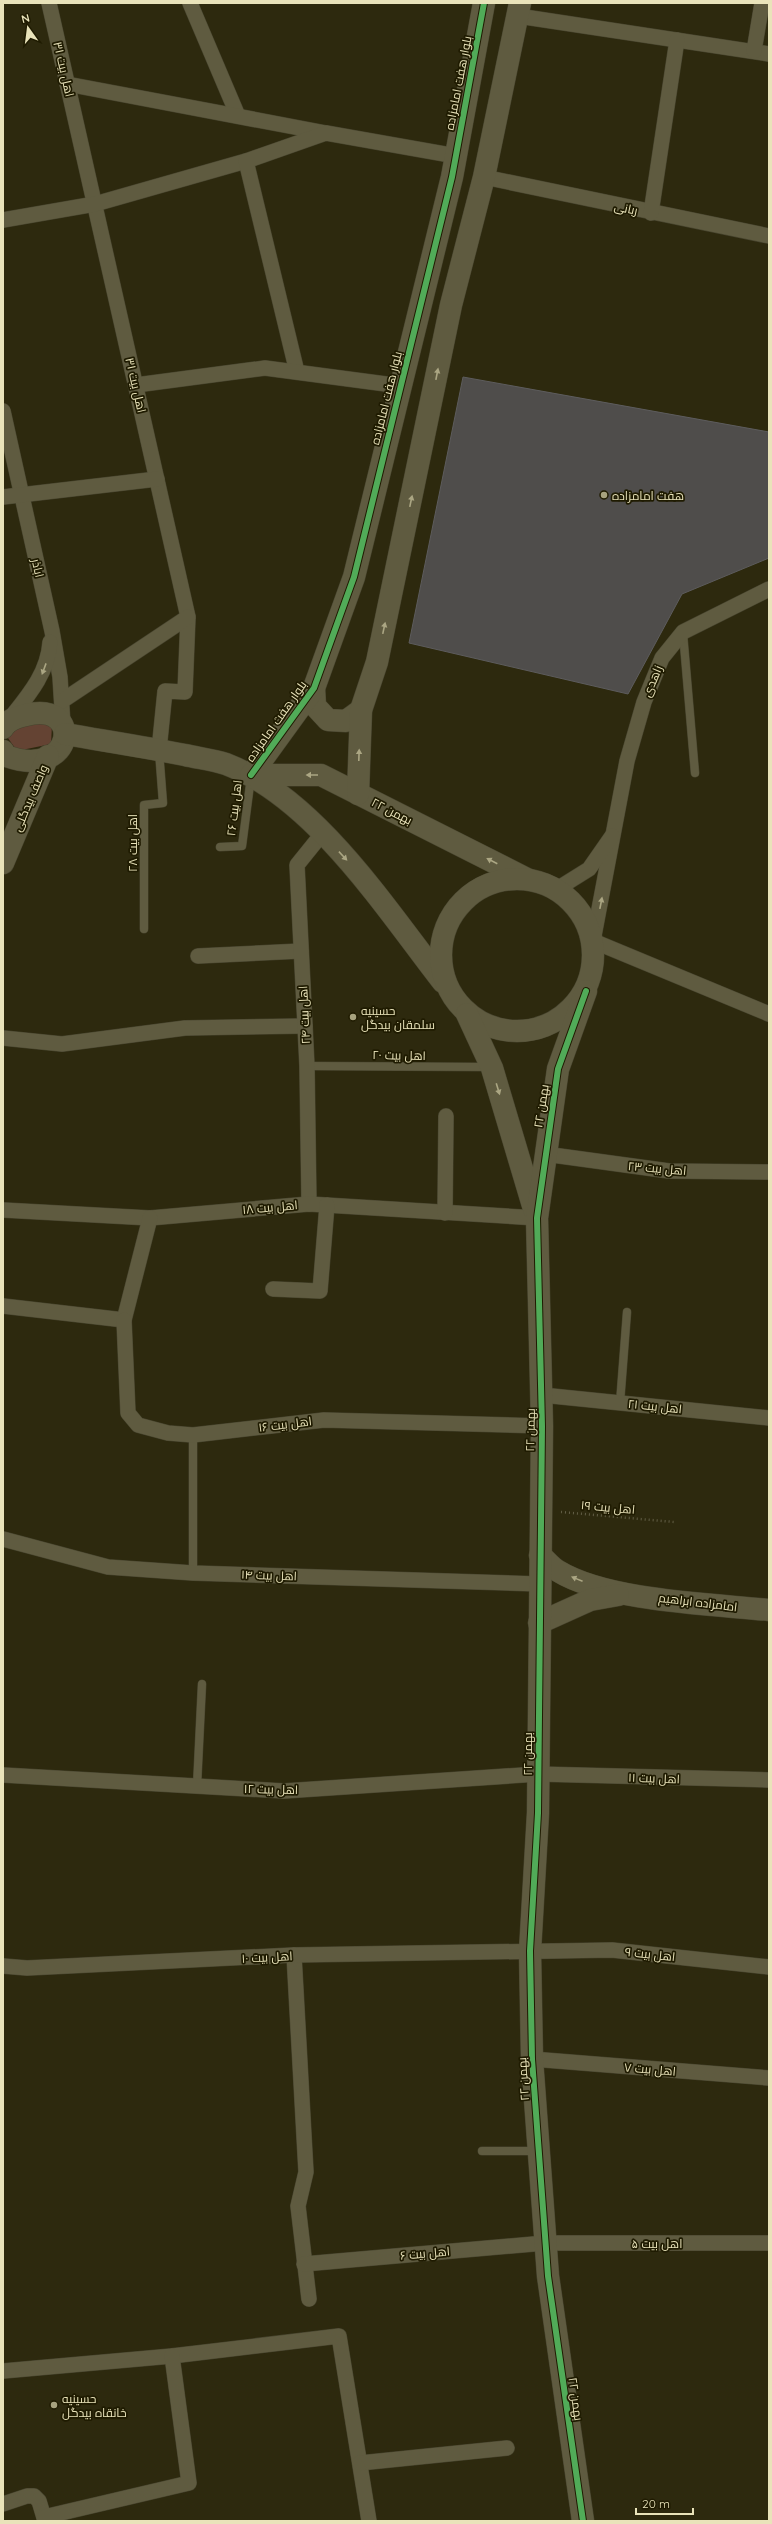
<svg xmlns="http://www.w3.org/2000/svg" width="772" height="2524" font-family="Quicksand,Cairo,sans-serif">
<rect width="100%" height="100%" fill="#2d290e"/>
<polygon fill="#644333" points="38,721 52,724 51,744 17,751 8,738 20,726"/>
<polygon fill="#4f4d4b" stroke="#5d5c5d" points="463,377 769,432 769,558 682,594 628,694 409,643"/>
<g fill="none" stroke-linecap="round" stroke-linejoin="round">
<defs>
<g id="lane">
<polyline points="683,633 695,773"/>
<polyline points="220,847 242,846 251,777"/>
<polyline points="144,929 144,805 163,803 159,751"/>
<polyline points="307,1066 490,1067"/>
<polyline points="620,1403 627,1312"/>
<polyline points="193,1435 193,1573"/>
<polyline points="197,1786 202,1684"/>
<polyline points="482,2151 537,2151"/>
</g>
<g id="street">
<polyline points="49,3 188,617 185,692 165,691 159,750"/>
<polyline points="190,3 238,116"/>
<polyline points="518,16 769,54"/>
<polyline points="754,51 762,3"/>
<polyline points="67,84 326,133"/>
<polyline points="484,177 769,236"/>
<polyline points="651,213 677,40"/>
<polyline points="3,220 95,204 246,161"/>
<polyline points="297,372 246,161 326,133 456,156"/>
<polyline points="136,385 265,368 401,386"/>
<polyline points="3,411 52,631 60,677 63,725"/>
<polyline points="3,497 157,479"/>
<polyline points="769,589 683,632 662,658 644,702 627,761 593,941 769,1014"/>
<polyline points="62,701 188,617"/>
<path d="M8 721C27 697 48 674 50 642"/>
<polyline points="557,889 589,869 612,836"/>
<polyline points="198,956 301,951"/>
<polyline points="3,1038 62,1044 185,1028 305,1026"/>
<polyline points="545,1154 669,1171 769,1172"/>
<polyline points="309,1204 307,1066 297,865 322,834"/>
<polyline points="3,1210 150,1218 309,1204 537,1218"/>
<polyline points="445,1213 446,1116"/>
<polyline points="273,1289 320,1291 327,1205"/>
<polyline points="3,1306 124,1320 150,1218"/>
<polyline points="124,1320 128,1413 138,1425 168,1433 193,1435 324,1420 542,1426"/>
<polyline points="542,1395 769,1418"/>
<polyline points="3,1539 108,1567 193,1573 539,1584"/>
<polyline points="3,1775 284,1791 538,1774 769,1780"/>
<polyline points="294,1955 306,2172 298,2206 309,2299"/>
<polyline points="3,1966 27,1968 294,1955 612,1950 769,1967"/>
<polyline points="532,2059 769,2078"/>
<polyline points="304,2264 545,2243 769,2243"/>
<polyline points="3,2371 172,2356 339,2336 369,2521"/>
<polyline points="360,2463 507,2448"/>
<polyline points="3,2504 27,2496 34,2496 39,2501 45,2521"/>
<polyline points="44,2517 189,2483 172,2356"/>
</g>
<g id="secondary">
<polyline points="314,688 315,706 328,720 346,721 361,710"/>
<path d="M3 728C8 719 18 717 26 715 84 700 76 781 6 756L3 751"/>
<path d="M65 734C105 741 145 747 185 755 198 758 213 760 226 764 315 798 386 909 443 982"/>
<polyline points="251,775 314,688 354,577 452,177 484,3"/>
<polyline points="251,775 321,775 527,879"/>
<polyline points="358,794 361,710 377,662 451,305 484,177 520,3"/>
<polyline points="3,863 48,756"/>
<circle cx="517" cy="955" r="76"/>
<polyline points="467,1014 492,1068 534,1209"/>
<path d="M540 1555C546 1560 551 1567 558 1571 607 1601 711 1604 769 1610"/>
<polyline points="539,1623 590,1600 618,1595"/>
<polyline points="583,2521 548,2276 532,2059 530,1951 538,1813 542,1426 537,1218 558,1069 586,991"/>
</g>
</defs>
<use href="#lane" stroke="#48452f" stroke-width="9"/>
<use href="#street" stroke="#48452f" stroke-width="16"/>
<use href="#secondary" stroke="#48452f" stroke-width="23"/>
<polyline stroke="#625e46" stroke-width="2.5" stroke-dasharray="1 3" stroke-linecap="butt" points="561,1512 674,1522"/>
<use href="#lane" stroke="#5f5b40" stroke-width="8"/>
<use href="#street" stroke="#5f5b40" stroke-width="15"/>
<use href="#secondary" stroke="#5f5b40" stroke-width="22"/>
<defs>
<g id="cycleway">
<polyline points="251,775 314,688 354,577 452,177 484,3"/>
<polyline points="583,2521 548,2276 532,2059 530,1951 538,1813 542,1426 537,1218 558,1069 586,991"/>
</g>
</defs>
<use href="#cycleway" stroke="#1f1b01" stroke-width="8"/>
<use href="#cycleway" stroke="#51ab58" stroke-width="6"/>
</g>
<defs><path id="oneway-solid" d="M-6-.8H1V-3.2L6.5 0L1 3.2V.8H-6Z"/></defs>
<g fill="#aba683">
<use href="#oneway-solid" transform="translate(437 374) rotate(-79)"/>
<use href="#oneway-solid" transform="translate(411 501) rotate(-78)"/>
<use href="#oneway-solid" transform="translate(384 628) rotate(-78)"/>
<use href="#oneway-solid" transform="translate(44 669) rotate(110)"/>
<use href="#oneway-solid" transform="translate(359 755) rotate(-88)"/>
<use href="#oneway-solid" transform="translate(312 775) rotate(180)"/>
<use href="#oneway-solid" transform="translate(343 856) rotate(47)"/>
<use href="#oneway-solid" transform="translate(492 861) rotate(-153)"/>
<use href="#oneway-solid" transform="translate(601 903) rotate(-79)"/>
<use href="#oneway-solid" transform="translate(498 1089) rotate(73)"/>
<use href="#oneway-solid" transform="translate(577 1579) rotate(-158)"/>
</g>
<g fill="#a7a27e" stroke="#1f1b01" stroke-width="1.5">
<circle cx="604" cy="495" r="4"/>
<circle cx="353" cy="1017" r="4"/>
<circle cx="54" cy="2405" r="4"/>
</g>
<g text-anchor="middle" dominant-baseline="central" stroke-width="3.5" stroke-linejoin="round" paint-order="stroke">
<g font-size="12" fill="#e9e3ba" stroke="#1f1b01">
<text transform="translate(64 69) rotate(77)">اهل بیت ۳۱</text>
<text transform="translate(458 83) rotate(-79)">بلوار هفت امامزاده</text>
<text transform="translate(626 208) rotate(12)">ربانی</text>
<text transform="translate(136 385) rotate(77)">اهل بیت ۳۱</text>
<text transform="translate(386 398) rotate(-76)">بلوار هفت امامزاده</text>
<text transform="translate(38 568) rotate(77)">اباذر</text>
<text transform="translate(652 681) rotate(-67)">زاهدی</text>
<text transform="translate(276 721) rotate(-55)">بلوار هفت امامزاده</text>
<text transform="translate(30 798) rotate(-67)">واصف بیدگلی</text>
<text transform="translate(234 808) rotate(-83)">اهل بیت ۲۶</text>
<text transform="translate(392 811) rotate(27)">۲۲ بهمن</text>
<text transform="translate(132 843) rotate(-90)">اهل بیت ۲۸</text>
<text transform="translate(304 1015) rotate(-93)">اهل بیت ۲۴</text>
<text transform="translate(399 1055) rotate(1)">اهل بیت ۲۰</text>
<text transform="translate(541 1106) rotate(-81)">۲۲ بهمن</text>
<text transform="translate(657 1168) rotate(5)">اهل بیت ۲۳</text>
<text transform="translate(270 1207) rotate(-5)">اهل بیت ۱۸</text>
<text transform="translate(655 1406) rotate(6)">اهل بیت ۲۱</text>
<text transform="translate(285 1424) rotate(-7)">اهل بیت ۱۶</text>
<text transform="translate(530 1430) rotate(-89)">۲۲ بهمن</text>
<text transform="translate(608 1507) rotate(5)">اهل بیت ۱۹</text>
<text transform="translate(269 1575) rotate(2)">اهل بیت ۱۴</text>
<text transform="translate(698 1602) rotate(7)">امامزاده ابراهیم</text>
<text transform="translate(527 1754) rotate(-90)">۲۲ بهمن</text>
<text transform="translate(654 1778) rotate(2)">اهل بیت ۱۱</text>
<text transform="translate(271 1789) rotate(1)">اهل بیت ۱۲</text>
<text transform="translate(650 1954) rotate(6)">اهل بیت ۹</text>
<text transform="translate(267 1957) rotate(-3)">اهل بیت ۱۰</text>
<text transform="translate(650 2069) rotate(5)">اهل بیت ۷</text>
<text transform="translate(523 2079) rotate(-94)">۲۲ بهمن</text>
<text x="657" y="2243">اهل بیت ۵</text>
<text transform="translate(425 2253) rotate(-5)">اهل بیت ۶</text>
<text transform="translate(576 2399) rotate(82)">۲۲ بهمن</text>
</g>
<g font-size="12" fill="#e9e3ba" stroke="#1f1b01" text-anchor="start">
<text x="612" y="495">هفت امامزاده</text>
<text x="361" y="1010">حسینیه<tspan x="361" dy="14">سلمقان بیدگل</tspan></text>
<text x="62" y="2398">حسینیه<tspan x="62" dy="14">خانقاه بیدگل</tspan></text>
</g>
</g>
<rect width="772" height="2524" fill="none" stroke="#e9e3ba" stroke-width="8"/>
<g transform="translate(28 28) rotate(346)" stroke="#1f1b01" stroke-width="3" paint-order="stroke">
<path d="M0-3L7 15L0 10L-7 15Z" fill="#e9e3ba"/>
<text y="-6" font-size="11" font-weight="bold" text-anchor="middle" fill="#e9e3ba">N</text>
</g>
<path d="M636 2508v6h57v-6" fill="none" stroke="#e9e3ba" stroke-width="2"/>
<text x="642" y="2508" font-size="12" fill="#e9e3ba" stroke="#1f1b01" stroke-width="3" paint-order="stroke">20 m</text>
</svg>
